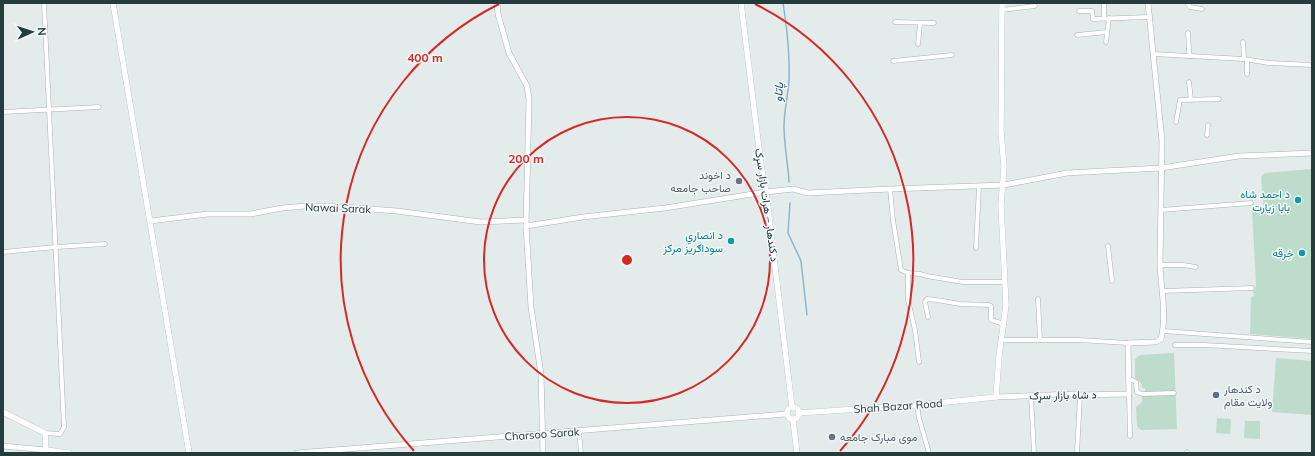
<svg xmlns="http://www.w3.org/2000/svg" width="1315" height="456" font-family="Mulish,Vazirmatn,sans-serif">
<rect width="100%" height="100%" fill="#e3ecea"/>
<g fill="#bddccc">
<polygon points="1312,169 1312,339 1250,334 1251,297 1254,296 1253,290 1255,290 1256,284 1252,211 1264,210 1261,177 1265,173"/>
<polygon points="1174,353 1177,429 1141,430 1137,426 1136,407 1142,402 1142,393 1145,392 1145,388 1142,388 1142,384 1135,378 1135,359 1140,355"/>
<polygon points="1276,358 1312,361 1312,415 1272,412"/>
<polygon points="1217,418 1231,419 1230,434 1216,433"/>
<polygon points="1245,421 1260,421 1260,439 1244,438"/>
</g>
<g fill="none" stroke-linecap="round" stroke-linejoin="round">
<g stroke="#8eb5cd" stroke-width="1.5">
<path d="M783 3C787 28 790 54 789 80 788 96 784 111 784 126 784 145 788 163 789 182"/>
<polyline points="790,203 788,233 801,261 807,315"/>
</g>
<defs>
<g id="minor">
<polyline points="44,3 64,427 60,434 45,433"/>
<polyline points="1187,3 1190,7 1202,9"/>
<polyline points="1002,10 1035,6"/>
<polyline points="1079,11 1092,11 1093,19 1149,17"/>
<polyline points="1104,18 1104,3"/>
<polyline points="895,22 934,23"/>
<polyline points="1188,33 1189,51 1190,56"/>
<polyline points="1077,35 1107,32"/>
<polyline points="1106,42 1109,18"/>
<polyline points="1243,42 1244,59"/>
<polyline points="918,44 920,24"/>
<polyline points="1153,54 1244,59 1269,63 1312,65"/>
<polyline points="1247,60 1247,74"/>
<polyline points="893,61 952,55"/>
<polyline points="1189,82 1191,100"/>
<polyline points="3,112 99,107"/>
<polyline points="1176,122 1180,100 1219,99"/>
<polyline points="1207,135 1208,125"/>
<polyline points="890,189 893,220 901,270 908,273 920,274 927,276 963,282 1005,282"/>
<polyline points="1161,210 1251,203"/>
<polyline points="1108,246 1112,281"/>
<polyline points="976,248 979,186"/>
<polyline points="3,252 56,247 105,244"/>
<polyline points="1160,265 1183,265 1196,267"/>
<polyline points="908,273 908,300 915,330 919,362"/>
<polyline points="1163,291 1252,288"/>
<polyline points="1038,299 1040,340"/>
<polyline points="928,317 925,302 927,299 937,300 960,304 989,305 991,306 991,320 1004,324"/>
<polyline points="1163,331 1312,342"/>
<polyline points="1001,340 1079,340 1128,343"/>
<polyline points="1175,345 1204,345 1312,351"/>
<polyline points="1130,379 1136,382 1137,392 1142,394 1174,393"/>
<polyline points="1129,394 1130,436"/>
<polyline points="1031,396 1034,453"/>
<polyline points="917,405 919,418 929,453"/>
<polyline points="579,431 581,453"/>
<polyline points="1187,452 1187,453"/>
<polyline points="1077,453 1080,395"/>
</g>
<g id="tertiary">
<polyline points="497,3 498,14 509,53 527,86 529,99 526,226 531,307 541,374 543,453"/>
<polyline points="150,221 208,214 251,214 282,208 306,206 330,206 397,211 481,222 526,220"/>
<polyline points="526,226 583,217 665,208 766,192 793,189 808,193 890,189 1004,185 1067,173 1161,168 1239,156 1312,153"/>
<path d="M996 397 1074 394 1080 395 1129 394 1128 343 1156 342 1161 339C1167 315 1161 289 1160 265L1162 141 1148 3"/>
<polyline points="3,446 46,450"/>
<polyline points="297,453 786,414"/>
</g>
<g id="secondary">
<polyline points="113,3 189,453"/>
<polyline points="741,3 761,165 766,192 792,407"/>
<circle cx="793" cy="413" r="6"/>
<polyline points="3,412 45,433 46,450 69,453"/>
<polyline points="799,413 917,405 996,397 999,356 1006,305 1001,205 1004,167 1001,131 1002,3"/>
<polyline points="793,420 797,453"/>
</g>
</defs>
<use href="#minor" stroke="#a6b4b2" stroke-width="5"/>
<use href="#tertiary" stroke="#a6b4b2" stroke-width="6"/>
<use href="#secondary" stroke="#a2b7b4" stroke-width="6"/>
<use href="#minor" stroke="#fff" stroke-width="4"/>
<use href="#tertiary" stroke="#fff" stroke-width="5"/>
<use href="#secondary" stroke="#fff" stroke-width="5.5"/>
</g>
<g fill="none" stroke="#d62828" stroke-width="2">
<circle cx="627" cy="260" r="143"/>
<path d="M414 451A286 286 0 0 1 499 4M755 4A286 286 0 0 1 840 451"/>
</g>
<g fill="#6b7280" stroke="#f3f8f7" stroke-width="1.5">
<circle cx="739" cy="181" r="4"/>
<circle cx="832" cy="437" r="4"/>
</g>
<g fill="#0f9aa8" stroke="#f3f8f7" stroke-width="1.5">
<circle cx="1298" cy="200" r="4"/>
<circle cx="731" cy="241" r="4"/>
<circle cx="1302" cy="253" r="4"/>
</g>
<circle fill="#5c6f8a" stroke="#f3f8f7" stroke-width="1.5" cx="1216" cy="395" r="4"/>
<g text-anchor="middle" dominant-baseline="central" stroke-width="3" stroke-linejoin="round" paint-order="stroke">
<g font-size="11" fill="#5b616d" stroke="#f3f8f7" text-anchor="end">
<text x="731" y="175">د اخوند<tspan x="731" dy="13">صاحب جامعه</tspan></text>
<text x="840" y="437" text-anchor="start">موی مبارک جامعه</text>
</g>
<g font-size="11" fill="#0d838f" stroke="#f3f8f7" text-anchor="end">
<text x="1290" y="194">د احمد شاه<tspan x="1290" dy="13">بابا زيارت</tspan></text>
<text x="723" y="235">د انصاري<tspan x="723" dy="13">سوداګریز مرکز</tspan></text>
<text x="1294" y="253">خِرقه</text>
</g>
<g font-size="11" fill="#243c3b" stroke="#f3f8f7">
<text transform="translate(767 205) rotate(82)">د کندهار – هرات بازار سړک</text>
<text transform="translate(338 208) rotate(2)">Nawai Sarak</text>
<text transform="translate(1063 395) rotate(-1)">د شاه بازار سړګ</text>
<text transform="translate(898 406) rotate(-4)">Shah Bazar Road</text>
<text transform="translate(542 434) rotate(-4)">Charsoo Sarak</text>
</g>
<g font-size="11" fill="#4e5e75" stroke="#f3f8f7" text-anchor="start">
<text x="1224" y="389">د کندهار<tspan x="1224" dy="13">ولايت مقام</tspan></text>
</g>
<g font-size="12" font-style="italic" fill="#215374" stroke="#f3f8f7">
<text transform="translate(778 92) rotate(-86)">پاتاو</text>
</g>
</g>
<circle cx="627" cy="260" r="6" fill="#d62828" stroke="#f3f8f7" stroke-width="2"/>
<g font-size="12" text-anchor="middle" font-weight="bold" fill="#d62828" stroke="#f3f8f7" stroke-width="3" stroke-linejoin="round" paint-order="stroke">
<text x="425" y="62">400 m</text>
<text x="526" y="163">200 m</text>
</g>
<rect width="1315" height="456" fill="none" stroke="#243c3b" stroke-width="8"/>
<g transform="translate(32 32) rotate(87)" stroke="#f3f8f7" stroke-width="3" paint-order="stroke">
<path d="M0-3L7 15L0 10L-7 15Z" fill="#243c3b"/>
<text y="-6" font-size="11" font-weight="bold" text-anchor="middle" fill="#243c3b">N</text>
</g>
</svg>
